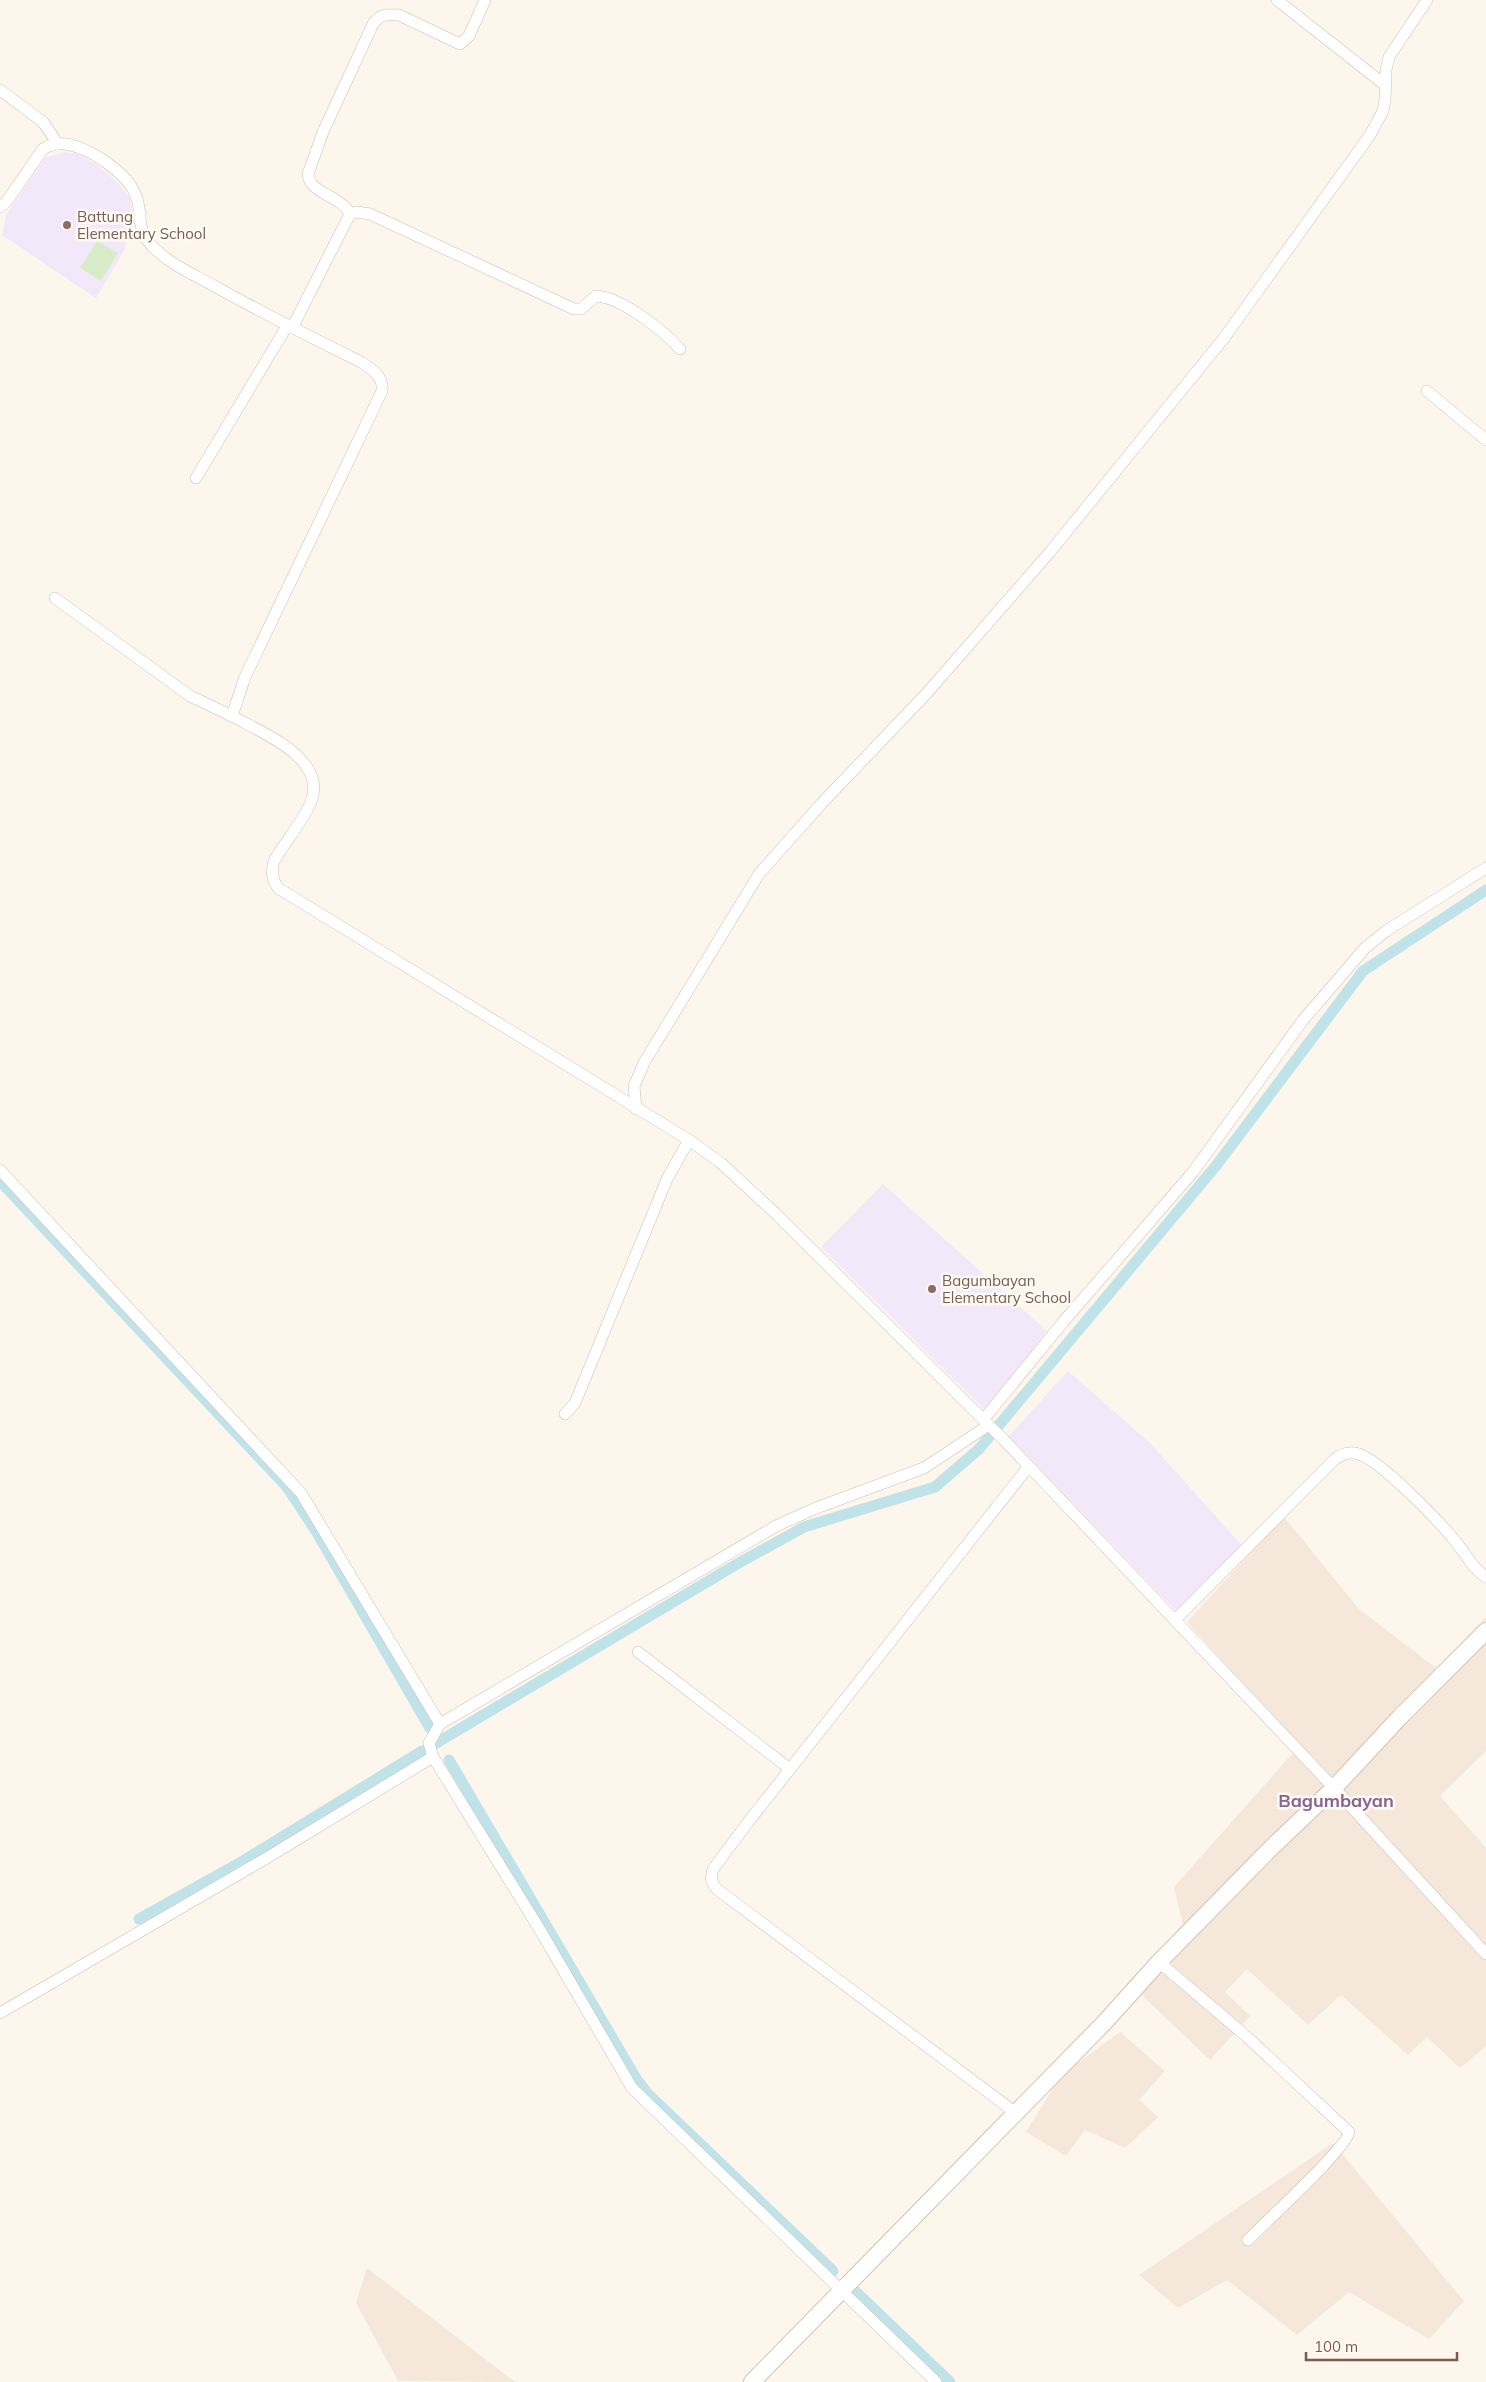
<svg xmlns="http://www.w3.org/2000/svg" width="1486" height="2382" font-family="Mulish,sans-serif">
<rect width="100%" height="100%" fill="#fdf6ec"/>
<g fill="#f5e8da">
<polygon points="1284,1517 1359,1609 1436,1668 1486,1617 1486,1751 1440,1796 1486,1848 1486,2046 1460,2068 1427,2037 1408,2055 1341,1995 1308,2025 1247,1969 1225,1992 1250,2016 1210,2060 1128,1982 1183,1925 1174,1887 1299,1746 1187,1622"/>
<polygon points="1120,2032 1165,2071 1139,2100 1158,2117 1125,2148 1085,2130 1066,2156 1026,2132 1061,2075"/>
<polygon points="1333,2143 1464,2301 1429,2339 1349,2292 1297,2335 1227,2280 1178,2308 1139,2275"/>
<polygon points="367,2268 515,2382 398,2381 356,2303"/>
</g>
<g fill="#f3e8fa">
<polygon points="64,152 75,153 96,164 117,182 130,198 132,212 125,249 96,298 2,235 6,215 45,158"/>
<polygon points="883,1184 1047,1331 986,1411 821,1247"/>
<polygon points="1068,1371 1150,1443 1244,1548 1179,1614 1009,1436"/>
</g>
<polygon fill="#d8ecc9" points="97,241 118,253 101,281 80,268"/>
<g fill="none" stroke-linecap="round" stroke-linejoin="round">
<g stroke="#bfe3e8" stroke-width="11">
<polyline points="0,1181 287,1487 316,1531 430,1728"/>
<polyline points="433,1745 737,1564 804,1527 935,1487 979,1449 1215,1167 1363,971 1486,890"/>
<polyline points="449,1760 637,2080 648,2094 833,2271"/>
<polyline points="139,1919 243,1861 422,1751"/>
<polyline points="855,2291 950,2382"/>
</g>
<defs>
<g id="minor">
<polyline points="1277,0 1385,85"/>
<polyline points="0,90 43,122 58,144"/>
<path d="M0 207 7 201 43 149C50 145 57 143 65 144 89 147 128 173 136 196 144 217 134 228 154 248 171 265 195 275 216 287 263 313 312 338 361 362 372 369 384 377 382 391L245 677 232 716C262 733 328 758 311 802 303 821 285 842 274 861 271 872 272 879 278 888L689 1140 721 1163 775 1213 1004 1440 1334 1788 1486 1954"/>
<path d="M350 214 357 212 370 214 574 309H581L596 296C621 297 664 331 680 349"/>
<path d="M292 328 350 214C341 195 309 194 308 174L323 132 373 24C380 14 387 14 399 15L460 44 469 36 485 0"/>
<polyline points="1427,391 1486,440"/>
<polyline points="196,478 287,326"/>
<polyline points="55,598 190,696 232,716"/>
<polyline points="636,1109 634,1086 645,1061 759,874 822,803 927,693 1050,552 1224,338 1370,135 1383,111 1385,100 1386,70 1389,57 1427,0"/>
<polyline points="0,1170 301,1493 440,1724 429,1743 433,1757 540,1930 632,2088 936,2382"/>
<polyline points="565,1414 575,1403 667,1179 689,1140"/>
<polyline points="983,1420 1064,1321 1193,1172 1303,1020 1365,948 1386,931 1486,868"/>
<path d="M1175 1620 1334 1460C1341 1454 1349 1451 1359 1454 1382 1462 1439 1521 1456 1542 1466 1554 1472 1568 1486 1577"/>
<polyline points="638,1652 790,1769"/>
<polyline points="440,1724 776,1526 816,1508 924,1468 989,1425"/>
<path d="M1159 1962 1246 2036 1349 2132C1348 2147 1263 2224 1248 2240"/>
<polyline points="0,2013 265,1859 433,1757"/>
<path d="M1016 2113 718 1890C711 1883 710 1879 713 1869L749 1821 1029 1466"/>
</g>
<polyline id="secondary" points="752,2382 1104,2023 1159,1962 1270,1849 1334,1788 1400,1717 1486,1631"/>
</defs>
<use href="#minor" stroke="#d1beb0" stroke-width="12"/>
<use href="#secondary" stroke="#d6c0b0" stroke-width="18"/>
<use href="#minor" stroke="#fff" stroke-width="11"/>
<use href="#secondary" stroke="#fff" stroke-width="16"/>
</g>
<g fill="#8d6e63" stroke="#fffaf3" stroke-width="2">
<circle cx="67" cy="225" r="5"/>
<circle cx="932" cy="1289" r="5"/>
</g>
<g text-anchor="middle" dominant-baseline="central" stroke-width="5" stroke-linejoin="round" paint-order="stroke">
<g font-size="15" fill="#785e54" stroke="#fffaf3" text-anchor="start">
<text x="77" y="216">Battung<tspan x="77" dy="17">Elementary School</tspan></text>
<text x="942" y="1280">Bagumbayan<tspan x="942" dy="17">Elementary School</tspan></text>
</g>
<g font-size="18" font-weight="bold" fill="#846695" stroke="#fffaf3">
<text x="1336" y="1800">Bagumbayan</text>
</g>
</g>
<path d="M1306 2352v8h151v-8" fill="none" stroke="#7a5c4d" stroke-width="2.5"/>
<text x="1314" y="2352" font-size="15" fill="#7a5c4d" stroke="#fffaf3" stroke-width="4" paint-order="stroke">100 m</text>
</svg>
